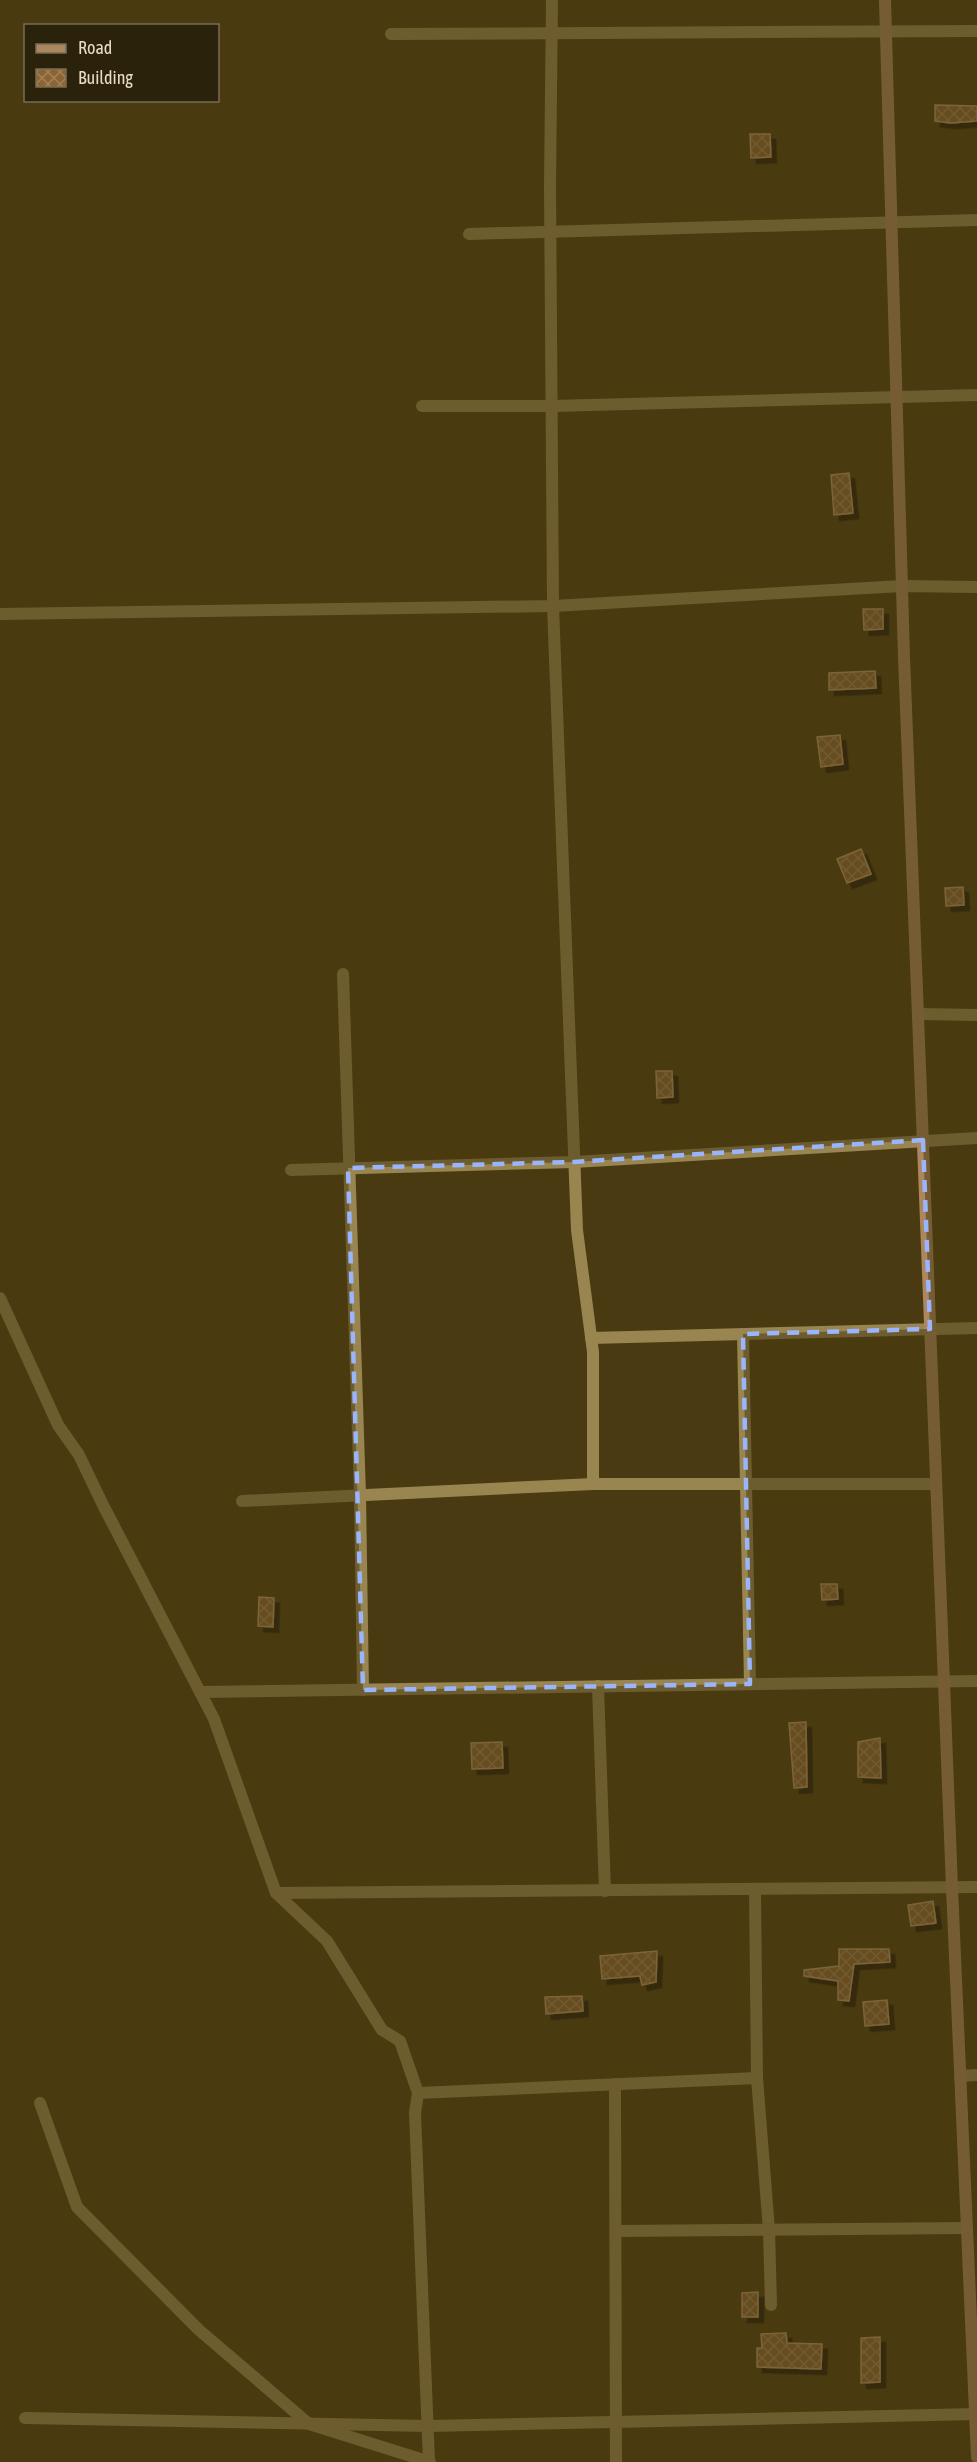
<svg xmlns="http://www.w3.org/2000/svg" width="977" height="2462" font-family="'Asap Condensed',sans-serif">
<defs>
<pattern id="building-cross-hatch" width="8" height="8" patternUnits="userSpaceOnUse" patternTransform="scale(1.5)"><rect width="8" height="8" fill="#8c6433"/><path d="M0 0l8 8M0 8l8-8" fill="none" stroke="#a28158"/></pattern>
<filter id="shadow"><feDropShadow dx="5.5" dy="5.5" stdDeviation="0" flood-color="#0009"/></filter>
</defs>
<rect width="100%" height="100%" fill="#493a11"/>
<g fill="url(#building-cross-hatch)" stroke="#bc9469" stroke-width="1.5" filter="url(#shadow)">
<polygon points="935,105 977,106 977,121 951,123 935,121"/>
<polygon points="750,134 770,134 771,157 751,158"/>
<polygon points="849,473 853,513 834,515 831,475"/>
<polygon points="863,609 883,609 883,629 864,630"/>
<polygon points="875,671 876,688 829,690 829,673"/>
<polygon points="840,735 843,764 821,767 817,737"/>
<polygon points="861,849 871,874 847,883 837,859"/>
<polygon points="963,887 964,905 946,906 945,888"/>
<polygon points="656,1071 672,1071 673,1097 657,1098"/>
<polygon points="821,1584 837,1584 838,1599 822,1600"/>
<polygon points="259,1597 274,1598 273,1627 258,1626"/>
<polygon points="806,1722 807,1787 794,1788 789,1723"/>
<polygon points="880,1738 881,1778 858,1777 858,1742"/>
<polygon points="502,1742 503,1768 472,1769 471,1743"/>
<polygon points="933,1901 936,1923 911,1926 908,1905"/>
<polygon points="839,1949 889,1949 890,1962 854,1964 849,2001 838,2000 838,1981 804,1976 804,1970 839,1966"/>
<polygon points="657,1951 656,1982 642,1985 640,1976 602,1979 600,1956"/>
<polygon points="582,1996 583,2011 546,2014 545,1997"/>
<polygon points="887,2000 889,2024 865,2026 863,2002"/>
<polygon points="758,2292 758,2317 742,2317 742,2293"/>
<polygon points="786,2333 787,2343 822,2344 821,2369 757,2367 757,2348 762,2348 761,2334"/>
<polygon points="880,2337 880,2382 861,2383 861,2338"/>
</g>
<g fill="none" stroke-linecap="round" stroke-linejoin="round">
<g stroke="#998550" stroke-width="12">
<polyline points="552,0 550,186 553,606 577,1230 593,1352 593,1484"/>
<polyline points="391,34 977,31"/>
<polyline points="469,234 977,220"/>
<polyline points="422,406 552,406 977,395"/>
<polyline points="0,614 553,606 902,586 977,587"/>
<polyline points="343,974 360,1495 363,1690"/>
<polyline points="918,1014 977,1015"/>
<polyline points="291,1170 574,1162 977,1138"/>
<polyline points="0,1298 58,1425 79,1455 103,1505 214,1719 276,1893 327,1941 382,2030 400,2041 418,2093 415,2113 429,2462"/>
<polyline points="743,1334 750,1684"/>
<polyline points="591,1338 977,1328"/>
<polyline points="242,1501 593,1484 936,1484"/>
<polyline points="598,1686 605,1891"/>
<polyline points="200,1692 977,1681"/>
<polyline points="755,1890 757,2078 769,2230 771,2305"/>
<polyline points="276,1893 977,1887"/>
<polyline points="960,2076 977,2075"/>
<polyline points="615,2084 616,2462"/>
<polyline points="418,2093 757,2078"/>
<polyline points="40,2103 77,2207 199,2330 309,2424 430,2462"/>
<polyline points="617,2231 967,2228"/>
<polyline points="25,2418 428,2426 977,2414"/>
</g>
<polyline stroke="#ac865e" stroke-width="12" points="885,0 904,657 952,1888 977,2457"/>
</g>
<path d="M0 0H977V2462H0ZM923 1140 930 1329 743 1334 750 1684 363 1690 348 1168 574 1162Z" fill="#493a11" fill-opacity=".55" fill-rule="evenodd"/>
<path fill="none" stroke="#9bb5fd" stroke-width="4.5" stroke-dasharray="12 8" stroke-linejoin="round" d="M923 1140 930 1329 743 1334 750 1684 363 1690 348 1168 574 1162Z"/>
<rect x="24" y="24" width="195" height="78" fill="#2b220c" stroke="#776d55" stroke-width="1.5"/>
<rect x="36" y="44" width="30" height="9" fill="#ac865e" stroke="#776d55" stroke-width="1.5"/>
<text x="78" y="54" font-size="18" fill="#e8ddc2">Road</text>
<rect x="36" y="69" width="30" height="18" fill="url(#building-cross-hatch)" stroke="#776d55" stroke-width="1.5"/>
<text x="78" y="84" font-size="18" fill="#e8ddc2">Building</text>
</svg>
